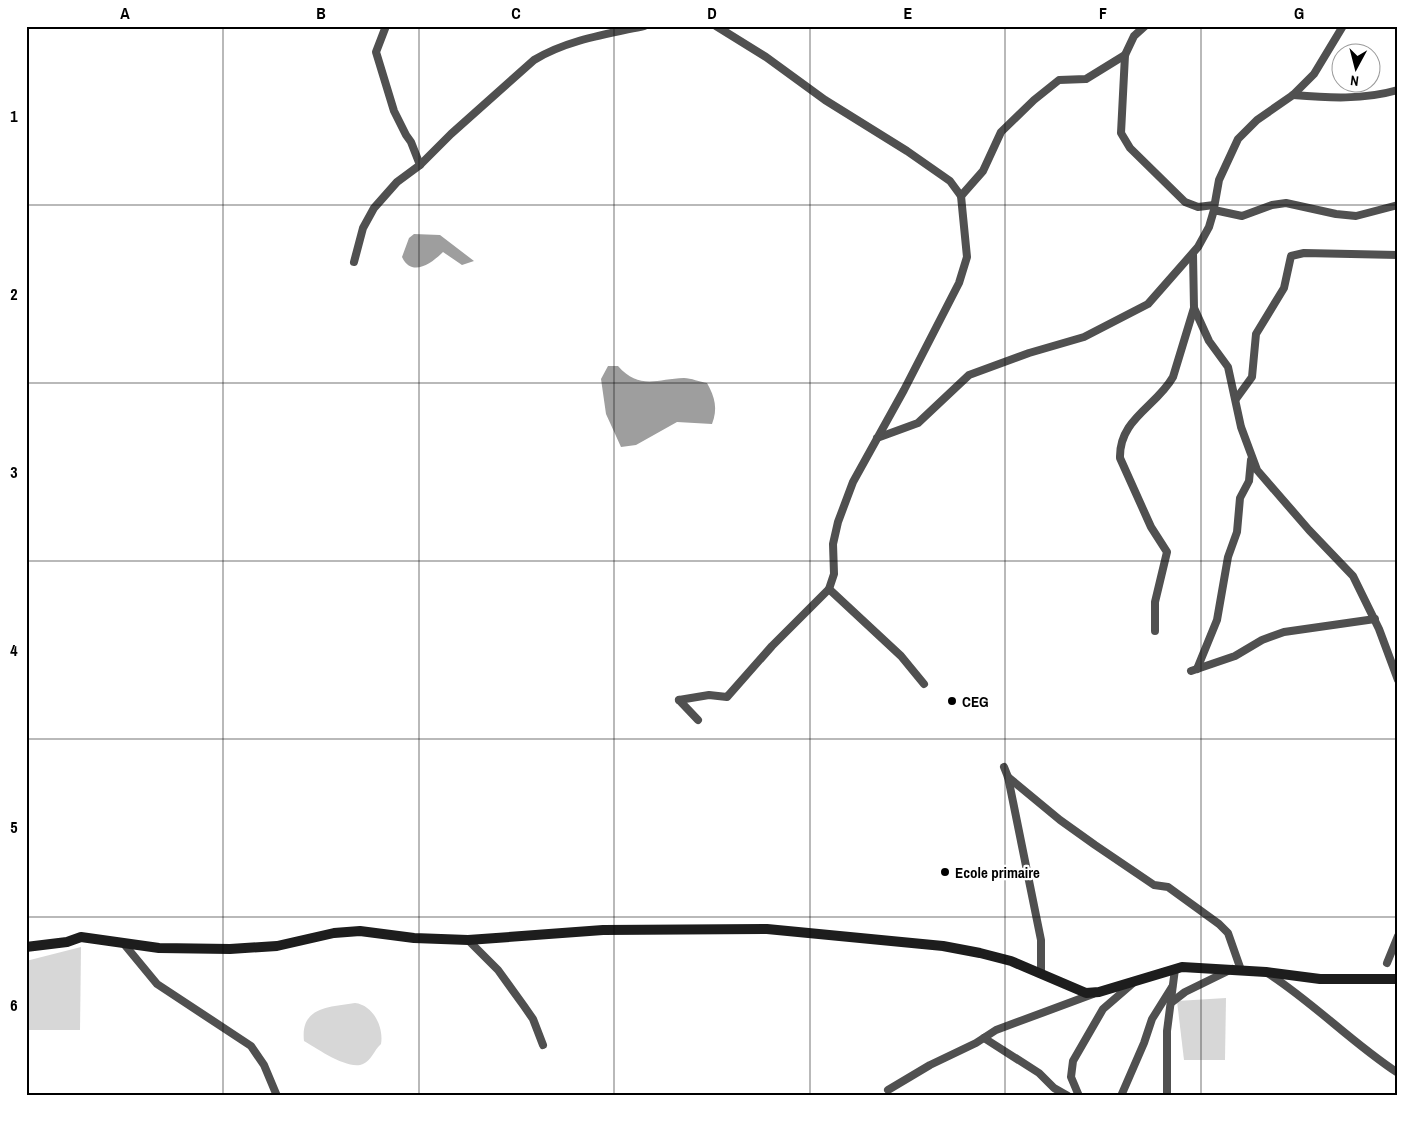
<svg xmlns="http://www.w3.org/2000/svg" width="1424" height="1122" font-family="'Archivo Narrow',sans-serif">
<rect width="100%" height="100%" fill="#fff"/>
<g fill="#d7d7d7">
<polygon points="81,947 80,1030 26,1030 26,961"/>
<polygon points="1226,998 1225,1060 1184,1060 1177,1001"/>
<path d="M355 1003C373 1005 384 1027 381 1044 374 1050 372 1060 363 1064 349 1071 316 1048 304 1041 300 1007 329 1007 355 1003Z"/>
</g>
<g fill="#9e9e9e">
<path d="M414 234 440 235 474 261 462 265 443 252C432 263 412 278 402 257L409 238Z"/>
<path d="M608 366H618C639 390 657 379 684 378 691 378 700 382 707 383 715 397 718 409 712 424L677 422 636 445 621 447 606 414 601 379Z"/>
</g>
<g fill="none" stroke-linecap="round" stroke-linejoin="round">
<g stroke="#505050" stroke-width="8">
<polyline points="386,26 376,52 394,111 406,135 411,142 420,165"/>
<polyline points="1145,26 1134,36 1125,55 1121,133 1130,148 1185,202 1198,207 1214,205"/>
<path d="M1293 95C1329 98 1363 100 1398 90"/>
<polyline points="961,196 983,171 1001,132 1034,100 1059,80 1086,79 1125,55"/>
<polyline points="1214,208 1219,180 1238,139 1257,120 1293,95 1314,74 1343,26"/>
<polyline points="1193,254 1194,308 1209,341 1228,367 1241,427 1257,470 1309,530 1353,576 1379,629 1398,680"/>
<path d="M354 262 363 228 374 208 397 182 420 165 451 134 534 60C567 40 607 34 644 26"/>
<polyline points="1236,399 1252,377 1256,334 1284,288 1291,256 1304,253 1398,255"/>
<polyline points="877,438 918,423 969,375 1029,353 1084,337 1148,304 1198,247 1209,227 1214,210 1242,216 1272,205 1286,203 1336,214 1356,216 1398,205"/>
<polyline points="829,589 901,656 924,684"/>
<path d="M1155 631V602L1167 552 1151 527 1120 458C1119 419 1156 407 1173 377L1194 308"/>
<polyline points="1197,669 1217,620 1228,557 1237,532 1240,498 1249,481 1251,460"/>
<polyline points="1191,671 1235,656 1262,640 1284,632 1375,619"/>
<polyline points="679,700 709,695 727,697 772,646 829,589 834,574 833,544 838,522 853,482 904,390 959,283 967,257 961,196 950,181 907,151 825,100 766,57 716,26"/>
<polyline points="679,700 698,720"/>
<polyline points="1004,767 1008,777 1041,940 1041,973"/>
<polyline points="1008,777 1060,820 1095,845 1154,885 1168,887 1219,924 1228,933 1241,970"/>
<polyline points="468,940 498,970 524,1006 533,1019 543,1045"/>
<polyline points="124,944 157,984 251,1046 264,1065 277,1096"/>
<polyline points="1387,963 1398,936"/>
<path d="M1269 974C1314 1003 1352 1043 1398 1073"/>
<polyline points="1172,1002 1185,992 1232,969"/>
<polyline points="984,1038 1039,1073 1054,1088 1068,1096"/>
<polyline points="888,1090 930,1065 976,1043 996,1030 1093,994"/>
<polyline points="1079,1096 1071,1077 1073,1061 1103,1009 1133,983"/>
<polyline points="1121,1096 1144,1043 1152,1019 1172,987"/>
<polyline points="1167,1096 1167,1031 1175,969"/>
</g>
<polyline stroke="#1d1d1d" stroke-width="10" points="26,947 67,942 81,937 159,948 230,949 277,946 334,933 360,931 414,938 468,940 603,930 767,929 943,946 980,953 1011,961 1086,993 1099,992 1182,967 1266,972 1320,979 1398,979"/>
</g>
<path fill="none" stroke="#000" stroke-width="1" stroke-opacity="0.55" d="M223 26V1096M419 26V1096M614 26V1096M810 26V1096M1005 26V1096M1201 26V1096M26 205H1398M26 383H1398M26 561H1398M26 739H1398M26 917H1398"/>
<g fill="#000" stroke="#fff" stroke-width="2">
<circle cx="952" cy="701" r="5"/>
<circle cx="945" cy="872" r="5"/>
</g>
<g text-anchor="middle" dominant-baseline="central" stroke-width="4.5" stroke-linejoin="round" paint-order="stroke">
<g font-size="15" font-weight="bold" fill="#000" stroke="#fff" text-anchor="start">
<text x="962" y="701">CEG</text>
<text x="955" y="872">Ecole primaire</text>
</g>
</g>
<rect width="1424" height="1122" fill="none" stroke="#ffffff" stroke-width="55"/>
<g transform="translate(1356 68) rotate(187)"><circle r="24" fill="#ffffff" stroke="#999999"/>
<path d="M0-4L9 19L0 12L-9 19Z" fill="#000000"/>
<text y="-8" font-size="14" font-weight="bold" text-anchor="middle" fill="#000000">N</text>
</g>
<rect x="28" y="28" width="1368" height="1066" fill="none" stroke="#000" stroke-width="2"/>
<g font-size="16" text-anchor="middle" font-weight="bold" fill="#000">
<text x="125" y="19">A</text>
<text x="321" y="19">B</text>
<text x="516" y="19">C</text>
<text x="712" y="19">D</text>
<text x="908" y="19">E</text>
<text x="1103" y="19">F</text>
<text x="1299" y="19">G</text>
<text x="14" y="122">1</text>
<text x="14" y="300">2</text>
<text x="14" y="478">3</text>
<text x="14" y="656">4</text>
<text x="14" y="833">5</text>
<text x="14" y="1011">6</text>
</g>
</svg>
